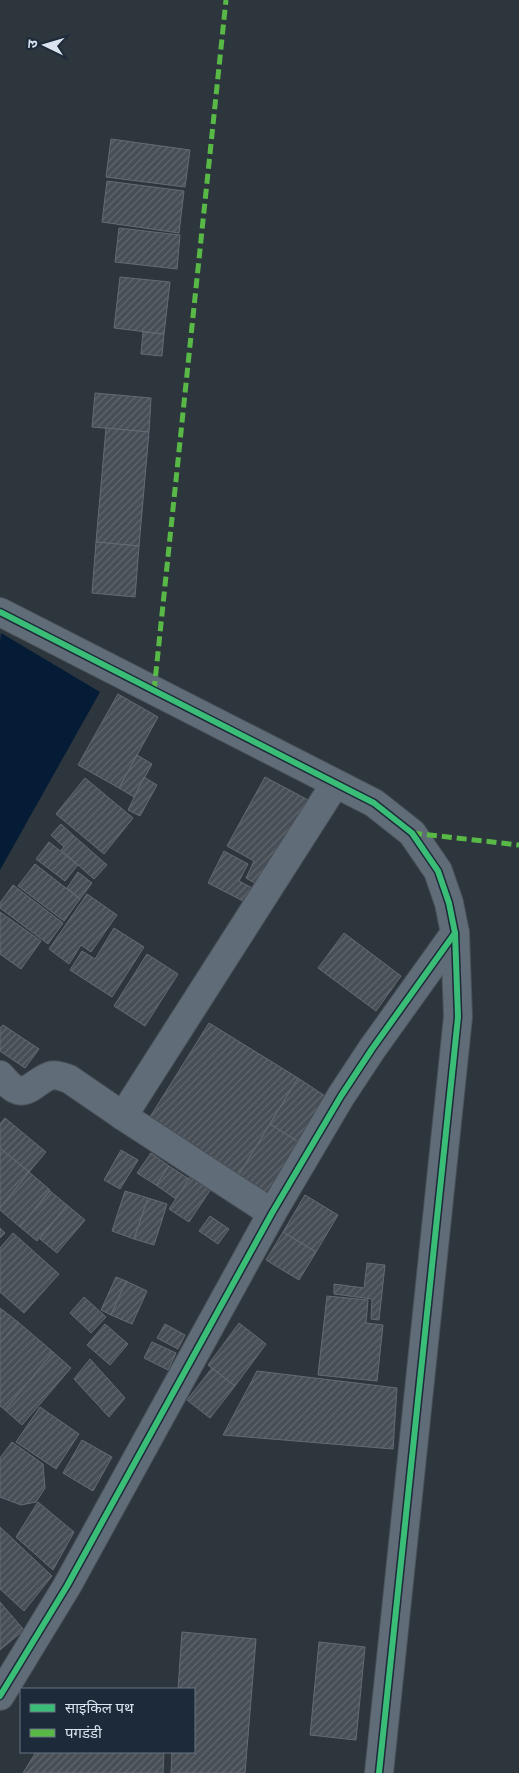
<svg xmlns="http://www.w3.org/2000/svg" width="519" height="1773" font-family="'IBM Plex Sans','Noto Sans Devanagari',sans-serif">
<defs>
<pattern id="building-hatch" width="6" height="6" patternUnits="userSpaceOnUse" patternTransform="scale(1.25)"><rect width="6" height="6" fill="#474e55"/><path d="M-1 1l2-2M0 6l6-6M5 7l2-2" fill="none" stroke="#61676e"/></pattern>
</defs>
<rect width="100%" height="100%" fill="#2d353d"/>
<polygon fill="#041c35" points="1,633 100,692 0,870 0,642"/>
<g fill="url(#building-hatch)" stroke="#656b73">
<polygon points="111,139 190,150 185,187 106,177"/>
<polygon points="107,181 184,191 179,233 102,222"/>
<polygon points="119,228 180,235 177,269 115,262"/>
<polygon points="120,277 170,282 164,334 114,328"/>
<polygon points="143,332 164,334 162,356 141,354"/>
<polygon points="95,393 151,398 149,432 92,427"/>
<polygon points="106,428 149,432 139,546 96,542"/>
<polygon points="96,542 139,546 135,597 92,593"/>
<polygon points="118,694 158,717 119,788 78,765"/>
<polygon points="137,755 152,764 134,797 119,788"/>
<polygon points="144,777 157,785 140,816 128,810"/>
<polygon points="265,777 308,800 260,886 246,878 254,861 227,846"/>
<polygon points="85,778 133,818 104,854 56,814"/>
<polygon points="61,824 74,836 64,847 51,835"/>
<polygon points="74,836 107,865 94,879 61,850"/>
<polygon points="49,842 78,865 65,881 36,859"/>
<polygon points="224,851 248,864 239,881 256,890 249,904 208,883"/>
<polygon points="35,864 80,899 64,921 18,886"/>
<polygon points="78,872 92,883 80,899 67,888"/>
<polygon points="13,885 63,923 48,944 0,908 0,903"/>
<polygon points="87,894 117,915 91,952 81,945 69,964 49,949"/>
<polygon points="0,912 41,941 21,969 0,954"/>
<polygon points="114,928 144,947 112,997 70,970 82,951 95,959"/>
<polygon points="344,933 401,976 376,1011 318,968"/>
<polygon points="147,954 178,974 145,1026 114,1006"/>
<polygon points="209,1023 298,1078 235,1181 145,1125"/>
<polygon points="3,1025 39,1049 25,1068 0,1051 0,1028"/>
<polygon points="298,1078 328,1098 300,1143 270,1124"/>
<polygon points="5,1118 46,1152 29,1172 0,1148 0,1124"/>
<polygon points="270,1124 300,1143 265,1200 235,1181"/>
<polygon points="0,1148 29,1172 0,1208"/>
<polygon points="121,1150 138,1160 120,1189 104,1180"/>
<polygon points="151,1153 169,1166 156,1185 137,1173"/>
<polygon points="169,1166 189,1179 176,1199 156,1185"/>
<polygon points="29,1172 50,1190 20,1227 0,1210 0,1208"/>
<polygon points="193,1173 213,1186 189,1222 169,1209"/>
<polygon points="50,1191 67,1205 37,1241 20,1227"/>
<polygon points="125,1191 148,1198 134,1239 112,1231"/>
<polygon points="305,1195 338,1215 316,1252 283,1232"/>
<polygon points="148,1198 167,1204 154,1245 134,1239"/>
<polygon points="67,1205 85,1220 57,1253 40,1239"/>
<polygon points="210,1216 229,1229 218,1244 199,1231"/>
<polygon points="0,1228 5,1233 0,1238"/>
<polygon points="283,1232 316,1252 299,1280 266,1260"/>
<polygon points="13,1233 59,1274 24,1313 0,1292 0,1248"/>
<polygon points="367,1263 385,1265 379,1320 371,1319 372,1299 334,1294 334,1284 364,1288"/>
<polygon points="116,1277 126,1281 111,1315 101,1310"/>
<polygon points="126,1281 147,1291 132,1324 111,1315"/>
<polygon points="327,1296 368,1300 366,1323 383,1325 377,1381 318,1375"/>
<polygon points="84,1297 106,1317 91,1333 70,1313"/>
<polygon points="0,1308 18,1322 0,1343"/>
<polygon points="18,1322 53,1352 5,1410 0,1406 0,1343"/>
<polygon points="239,1323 266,1344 235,1386 208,1365"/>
<polygon points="105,1324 128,1344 110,1365 87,1345"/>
<polygon points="165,1324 185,1335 178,1349 157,1338"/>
<polygon points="152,1342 176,1353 168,1370 144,1358"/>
<polygon points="53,1352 71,1368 22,1425 5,1410"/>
<polygon points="90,1359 125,1398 109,1417 74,1379"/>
<polygon points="212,1368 235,1386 210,1418 187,1400"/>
<polygon points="257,1371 397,1388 393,1449 223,1435"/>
<polygon points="40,1407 79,1434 56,1469 16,1442"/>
<polygon points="82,1440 112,1457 93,1491 63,1473"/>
<polygon points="12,1442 43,1464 45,1488 36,1502 21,1505 0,1497 0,1458"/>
<polygon points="38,1502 74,1532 53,1570 16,1537"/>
<polygon points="0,1527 52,1576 24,1611 0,1589"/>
<polygon points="0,1602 24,1630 0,1650"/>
<polygon points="182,1632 256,1639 245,1773 171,1773 172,1752 194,1752 194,1689 178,1689"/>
<polygon points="319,1642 365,1647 356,1740 310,1735"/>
<polygon points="36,1752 164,1752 163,1773 23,1773"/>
</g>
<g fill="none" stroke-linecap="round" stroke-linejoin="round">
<defs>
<g id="minor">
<polyline points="0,612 374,803 412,833 438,871 449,903 455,933 458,1017 379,1773"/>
<path d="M0 1075C4 1079 9 1086 15 1089 28 1096 38 1079 50 1076 56 1074 63 1077 69 1079L123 1116 272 1213"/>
<polyline points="123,1116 335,784"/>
<polyline points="0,1696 67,1586 272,1213 341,1096 372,1049 455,933"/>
</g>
</defs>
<use href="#minor" stroke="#4a5158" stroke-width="30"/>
<use href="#minor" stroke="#606c78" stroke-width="28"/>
<g stroke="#58b947" stroke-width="5" stroke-dasharray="10 5" stroke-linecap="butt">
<polyline points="154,691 226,0"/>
<polyline points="412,833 519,845"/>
</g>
<defs>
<g id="cycleway">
<polyline points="0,612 374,803 412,833 438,871 449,903 455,933 458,1017 379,1773"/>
<polyline points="0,1696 67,1586 272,1213 341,1096 372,1049 455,933"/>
</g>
</defs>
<use href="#cycleway" stroke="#1c2a3a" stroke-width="9"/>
<use href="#cycleway" stroke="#3abd76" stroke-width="6"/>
</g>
<rect x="20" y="1688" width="175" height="65" fill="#1c2a3a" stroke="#687482"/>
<rect x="30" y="1704" width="25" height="8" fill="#3abd76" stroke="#687482"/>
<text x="65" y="1713" font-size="15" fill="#dae3ee">साइकिल पथ</text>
<rect x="30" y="1729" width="25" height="8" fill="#58b947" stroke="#687482"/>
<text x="65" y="1738" font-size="15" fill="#dae3ee">पगडंडी</text>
<g transform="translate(45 45) rotate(275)" stroke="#1c2a3a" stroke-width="4" paint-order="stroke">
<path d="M0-4L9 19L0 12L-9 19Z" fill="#dae3ee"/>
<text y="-8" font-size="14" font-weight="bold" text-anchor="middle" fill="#dae3ee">उ</text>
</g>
</svg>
